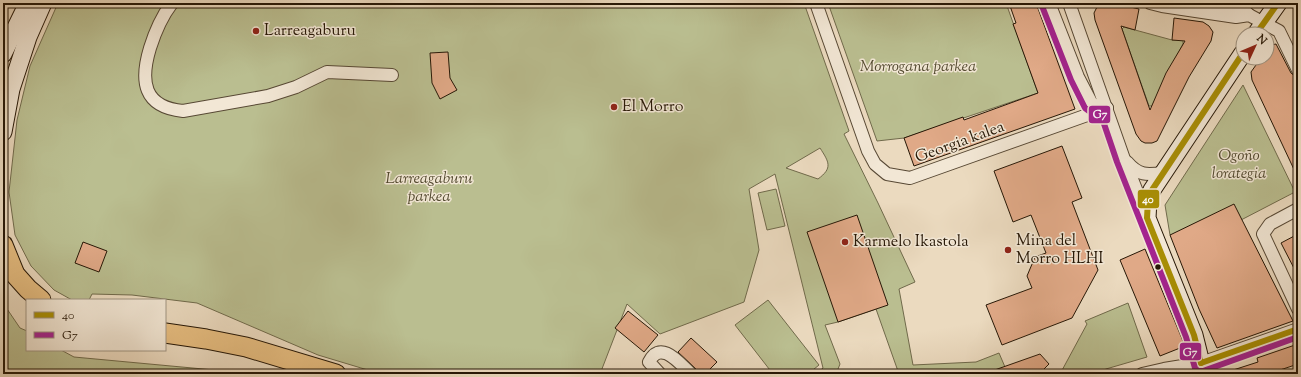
<svg xmlns="http://www.w3.org/2000/svg" width="1301" height="377" font-family="'Sorts Mill Goudy',serif">
<rect width="100%" height="100%" fill="#ebdabf"/>
<filter id="stains"><feTurbulence type="fractalNoise" baseFrequency=".005" numOctaves="4"/><feColorMatrix values="0 0 0 0 .2 0 0 0 0 .09 0 0 0 0 .02 0 0 0 .5 -.17"/></filter>
<radialGradient id="worn" r=".72"><stop offset=".6" stop-color="#630" stop-opacity="0"/><stop offset="1" stop-color="#630" stop-opacity=".3"/></radialGradient>
<g fill="#babe90" stroke="#706a4b" fill-rule="evenodd">
<path d="M58 3H804L849 131 844 134 878 203 915 282 899 289 913 365 976 362 999 353 1005 367 985 374H899L876 309 838 322 825 325 840 364 836 374H816L823 368 775 174 749 189 759 250 744 302 660 334 627 304 600 374H381L318 355 197 303 132 295 92 294 89 300H72L54 290 31 266 15 235 9 192 17 120 30 66ZM820 148C829 162 833 168 818 179L786 168Z"/>
<polygon points="828,3 893,3 907,5 930,3 1006,3 1038,93 904,138 877,141"/>
<polygon points="1124,27 1172,40 1183,40 1183,44 1152,106 1149,106 1122,29"/>
<polygon points="1243,85 1295,192 1241,220 1170,235 1165,205"/>
<polygon points="776,189 785,226 767,230 758,193"/>
<polygon points="768,300 819,365 808,374 773,374 735,325"/>
<polygon points="3,303 20,328 27,331 27,350 61,350 74,357 257,374 3,374"/>
<polygon points="1128,303 1147,357 1106,369 1096,374 1060,374 1087,324 1085,321"/>
</g>
<g fill="#e0a987" stroke="#261706">
<polygon points="1009,3 1036,3 1075,109 914,166 904,138 963,117 964,120 1038,93 1013,24 1016,23"/>
<polygon points="1102,3 1114,3 1139,9 1135,30 1121,26 1150,110 1166,73 1185,41 1172,40 1174,18 1203,22 1209,26 1213,32 1211,41 1189,77 1157,141 1152,143 1145,143 1141,141 1136,134 1095,20 1094,13 1097,7"/>
<polygon points="1276,44 1291,73 1296,77 1298,81 1298,178 1252,80 1251,72 1261,58 1267,58 1267,50 1271,45"/>
<polygon points="448,52 450,78 457,90 440,99 432,83 430,53"/>
<polygon points="1062,146 1082,198 1072,202 1098,270 1072,318 1002,345 986,305 1032,288 1027,276 1035,257 1046,253 1031,215 1013,222 994,171"/>
<polygon points="1234,204 1293,321 1217,348 1199,309 1170,235"/>
<polygon points="857,215 888,305 838,322 807,232"/>
<polygon points="1298,234 1298,276 1281,243"/>
<polygon points="83,242 107,251 99,272 75,263"/>
<polygon points="1145,249 1185,346 1160,356 1120,260"/>
<polygon points="628,311 658,335 644,352 615,328"/>
<polygon points="691,338 717,362 705,374 699,374 696,369 678,352"/>
<polygon points="1298,344 1298,364 1268,374 1228,374 1227,372 1258,362 1257,358"/>
<polygon points="1040,354 1049,364 1039,374 989,374 989,372"/>
</g>
<g fill="none" stroke-linecap="round" stroke-linejoin="round">
<defs>
<g id="street">
<path d="M172 3C162 16 155 32 150 48 140 81 143 107 183 111L268 96 296 87 327 72 392 75"/>
<polyline points="816,3 868,151 875,164 887,174 910,178 1107,108"/>
<polyline points="1049,3 1078,77 1092,104 1107,108"/>
<polyline points="1069,3 1124,159 1145,212"/>
<polyline points="1150,3 1162,6 1236,17 1249,15 1279,31 1298,70"/>
<polyline points="1206,3 1241,7 1249,15"/>
<path d="M1127 162C1138 175 1147 176 1164 172"/>
<polyline points="1298,209 1270,224 1263,234 1298,309"/>
<polyline points="1201,363 1208,374"/>
<path d="M660 374 649 362C661 339 679 363 691 374"/>
<polyline points="1142,374 1164,369 1201,363 1298,329"/>
</g>
<g id="secondary">
<polyline points="1256,34 1278,3"/>
<polyline points="3,54 28,3"/>
<polyline points="3,132 11,89 28,37 43,3"/>
<polyline points="1193,374 1201,363 1194,335 1147,218 1148,200 1152,190 1243,53"/>
</g>
<g id="primary">
<polyline points="3,245 14,272"/>
<polyline points="3,261 28,289 41,300"/>
<polyline points="165,333 206,339 246,347 336,374"/>
</g>
</defs>
<use href="#street" stroke="#574834" stroke-width="14"/>
<use href="#secondary" stroke="#261706" stroke-width="19"/>
<use href="#primary" stroke="#261706" stroke-width="21"/>
<use href="#street" stroke="#f2e7d5" stroke-width="12"/>
<use href="#secondary" stroke="#f2e7d5" stroke-width="17"/>
<use href="#primary" stroke="#e6bd80" stroke-width="19"/>
<defs>
<g id="bus-1">
<polyline points="1256,34 1278,3"/>
<polyline points="1201,363 1194,335 1147,218 1148,200 1152,190 1243,53"/>
<polyline points="1201,363 1298,329"/>
</g>
<polyline id="bus-2" points="1042,6 1071,80 1085,108 1089,111 1101,115 1117,162 1186,337 1195,368 1198,371 1203,371 1298,337"/>
</defs>
<use href="#bus-1" stroke="#f2e7d5" stroke-width="9"/>
<use href="#bus-2" stroke="#f2e7d5" stroke-width="9"/>
<use href="#bus-1" stroke="#a88e04" stroke-width="6"/>
<use href="#bus-2" stroke="#a4238f" stroke-width="6"/>
</g>
<g fill="#8f2418" stroke="#f2e7d5" stroke-width="1.5">
<circle cx="256" cy="31" r="4"/>
<circle cx="614" cy="107" r="4"/>
<circle cx="845" cy="242" r="4"/>
<circle cx="1008" cy="250" r="4"/>
</g>
<circle fill="#261706" stroke="#f2e7d5" stroke-width="1.5" cx="1158" cy="267" r="3.5"/>
<g text-anchor="middle" dominant-baseline="central" stroke-width="3" stroke-linejoin="round" paint-order="stroke">
<g font-size="16" fill="#261706" stroke="#f2e7d5" text-anchor="start">
<text x="264" y="31">Larreagaburu</text>
<text x="622" y="107">El Morro</text>
<text x="1016" y="241">Mina del<tspan x="1016" dy="18">Morro HLHI</tspan></text>
<text x="853" y="242">Karmelo Ikastola</text>
</g>
<g font-size="16" font-style="italic" fill="#52492f" stroke="#f2e7d5">
<text x="918" y="67">Morrogana parkea</text>
<text x="1239" y="156">Ogoño<tspan x="1239" dy="18">lorategia</tspan></text>
<text x="429" y="179">Larreagaburu<tspan x="429" dy="18">parkea</tspan></text>
</g>
<g font-size="16" fill="#261706" stroke="#f2e7d5">
<text transform="translate(960 143) rotate(-20)">Georgia kalea</text>
</g>
</g>
<g stroke="#f2e7d5" stroke-width="1.5">
<rect x="1088" y="105" width="23" height="19" rx="4" fill="#a4238f"/>
<rect x="1137" y="189" width="23" height="20" rx="4" fill="#a88e04"/>
<rect x="1179" y="342" width="23" height="19" rx="4" fill="#a4238f"/>
</g>
<g font-size="11" text-anchor="middle" font-weight="bold" fill="#fff">
<text x="1100" y="118">G7</text>
<text x="1148" y="203">40</text>
<text x="1190" y="356">G7</text>
</g>
<rect width="1301" height="377" fill="none" stroke="#ebdabf" stroke-width="16"/>
<rect x="4" y="4" width="1293" height="369" fill="none" stroke="#261706" stroke-width="2"/>
<rect x="8" y="8" width="1285" height="361" fill="none" stroke="#261706"/>
<rect x="26" y="299" width="140" height="52" fill="#f2e7d5" stroke="#a09482"/>
<rect x="34" y="312" width="20" height="6" fill="#a88e04" stroke="#a09482"/>
<text x="62" y="319" font-size="12" fill="#261706">40</text>
<rect x="34" y="332" width="20" height="6" fill="#a4238f" stroke="#a09482"/>
<text x="62" y="339" font-size="12" fill="#261706">G7</text>
<g transform="translate(1255 46) rotate(46)"><circle r="19" fill="#f2e7d5" stroke="#a09482"/>
<path d="M0-3L7 15L0 10L-7 15Z" fill="#8f2418"/>
<text y="-6" font-size="11" font-weight="bold" text-anchor="middle" fill="#261706">N</text>
</g>
<rect width="100%" height="100%" filter="url(#stains)"/>
<rect width="100%" height="100%" fill="url(#worn)"/>
</svg>
